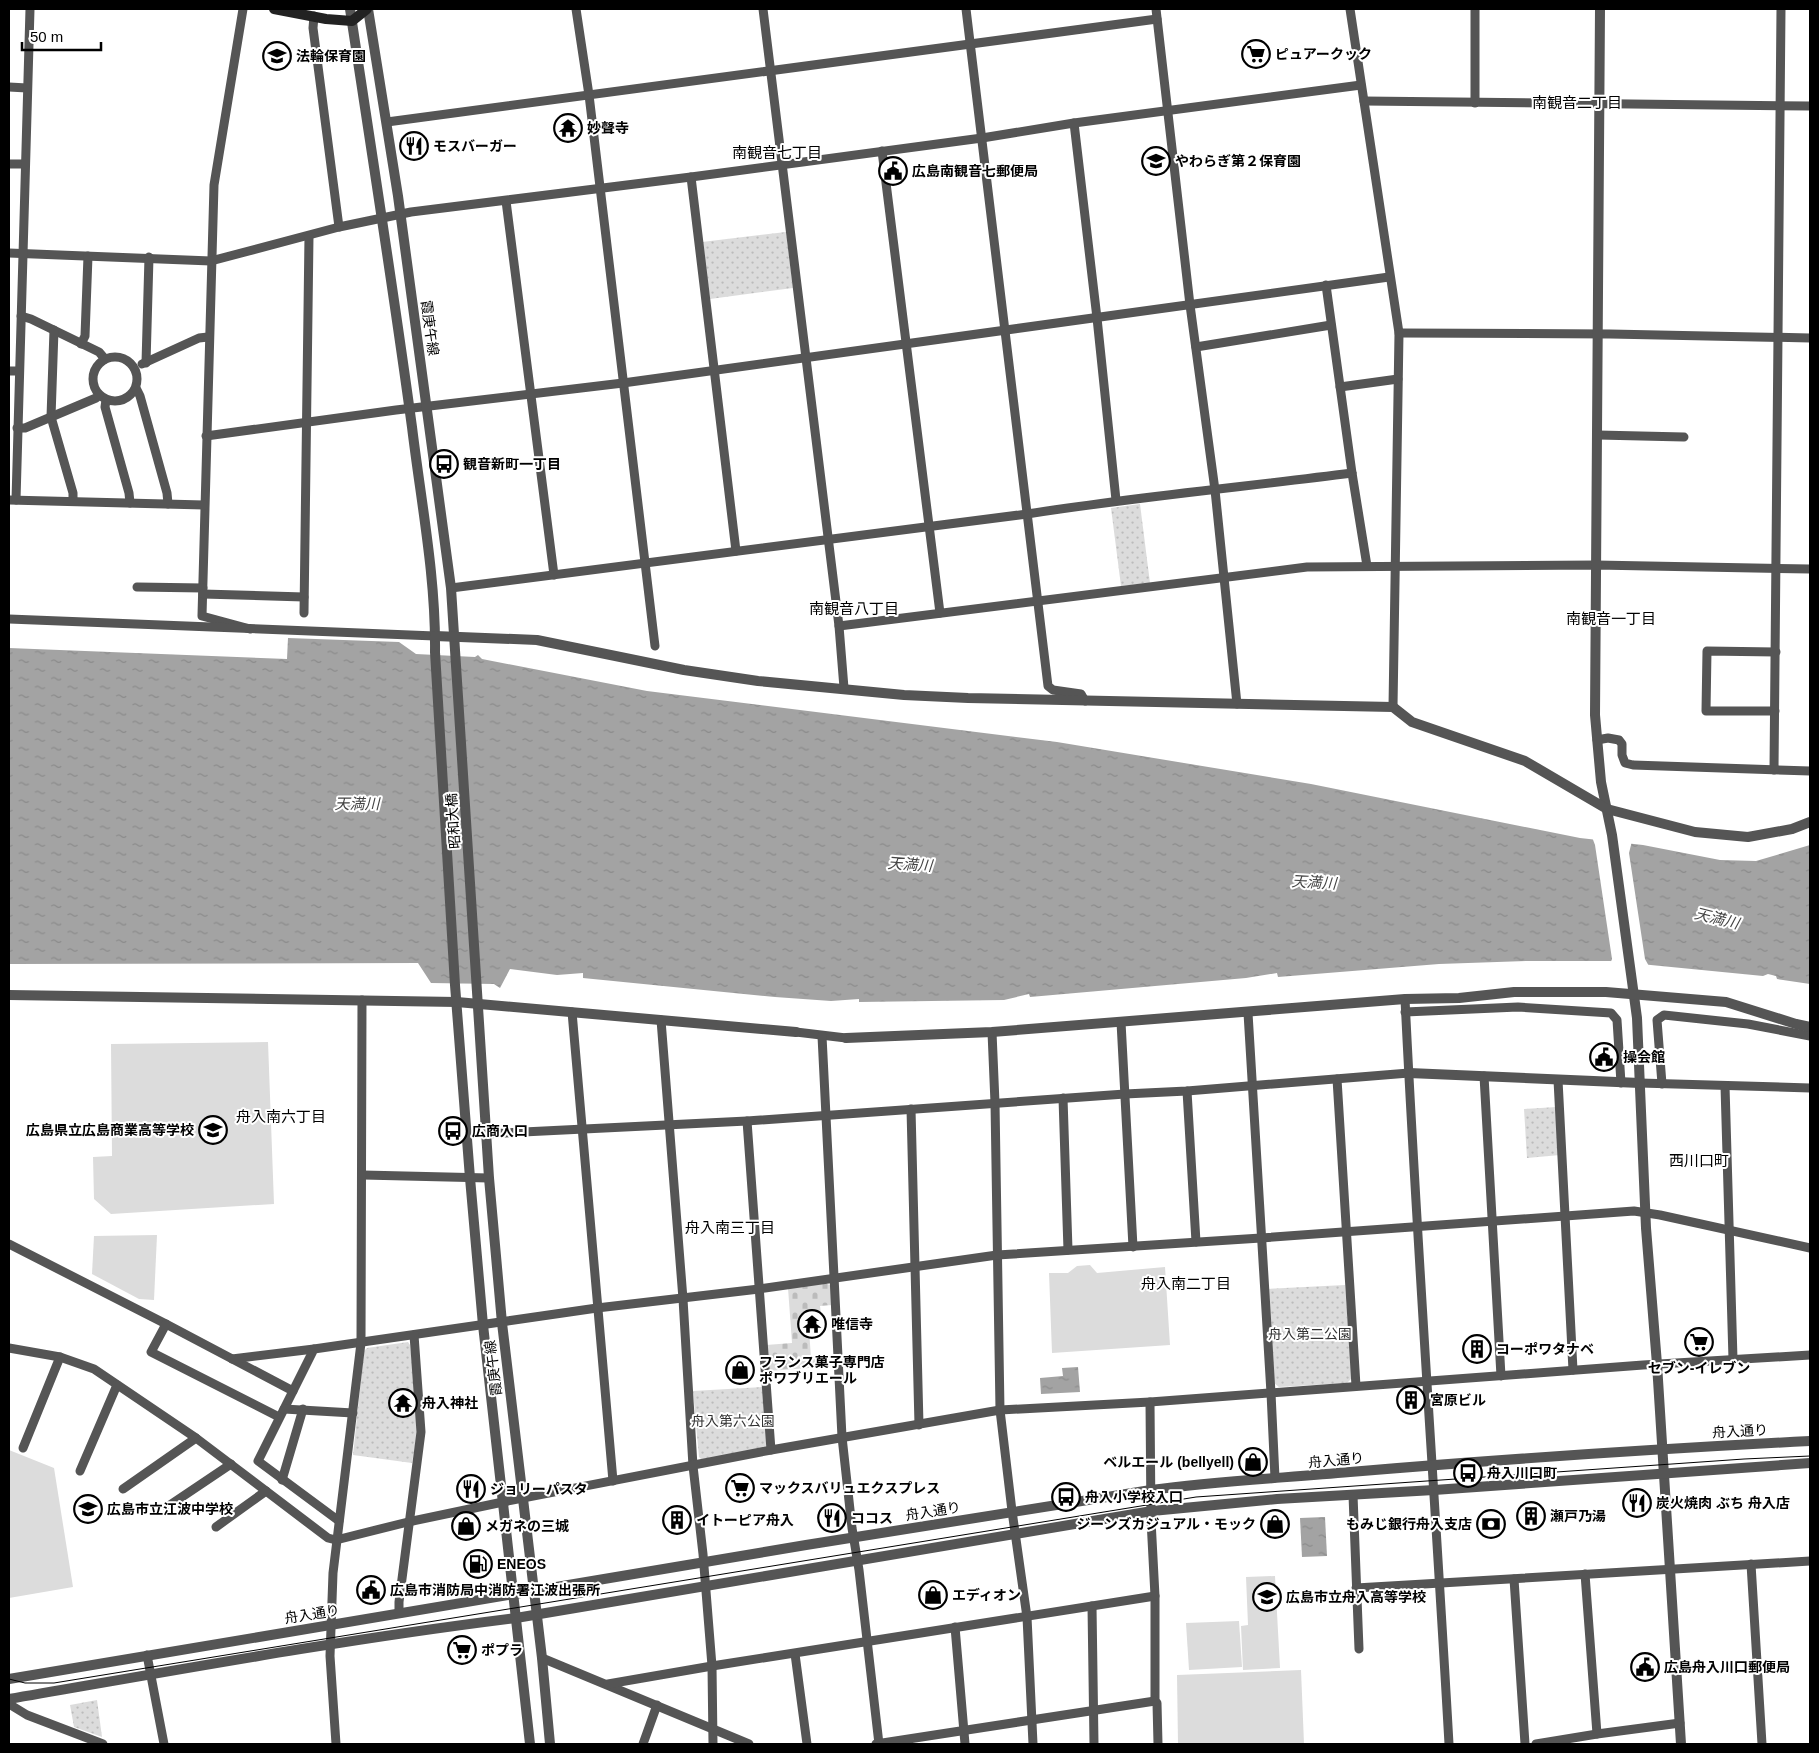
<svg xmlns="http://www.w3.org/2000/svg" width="1819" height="1753" font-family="Helvetica,'Noto Sans JP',sans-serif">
<defs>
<pattern id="green-dots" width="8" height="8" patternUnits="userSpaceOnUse" patternTransform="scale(1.25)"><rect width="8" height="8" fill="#dcdcdc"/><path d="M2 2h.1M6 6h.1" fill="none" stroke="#bbb" stroke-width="1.8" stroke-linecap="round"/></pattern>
<pattern id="cemetery-stones" width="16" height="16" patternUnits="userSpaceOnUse" patternTransform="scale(1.25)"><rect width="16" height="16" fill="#dcdcdc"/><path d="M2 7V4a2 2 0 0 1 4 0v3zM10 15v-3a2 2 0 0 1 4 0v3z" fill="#bbb"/></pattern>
<pattern id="water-ripples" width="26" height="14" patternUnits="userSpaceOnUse" patternTransform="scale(1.25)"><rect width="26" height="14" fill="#a3a3a3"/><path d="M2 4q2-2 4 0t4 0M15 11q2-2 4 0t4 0" fill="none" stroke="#8b8b8b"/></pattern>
</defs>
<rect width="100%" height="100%" fill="#fff"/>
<g fill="url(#green-dots)">
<polygon points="786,232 793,288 710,299 702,242"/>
<polygon points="1140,504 1150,583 1121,586 1111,508"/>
<polygon points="1557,1107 1560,1155 1527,1158 1524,1109"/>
<polygon points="1345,1285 1352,1378 1347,1383 1279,1387 1274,1383 1267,1289"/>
<polygon points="408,1342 410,1345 419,1424 412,1463 353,1455 364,1351 367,1348"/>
<polygon points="763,1387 768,1443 764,1449 703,1461 699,1457 693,1391"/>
<polygon points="97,1700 102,1737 74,1727 70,1705"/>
</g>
<polygon fill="url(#cemetery-stones)" points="826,1283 831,1286 832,1305 820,1306 821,1314 808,1315 811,1358 835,1357 835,1366 769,1371 766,1345 792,1343 788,1288"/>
<g fill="#dcdcdc">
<polygon points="268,1042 274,1204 111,1214 94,1199 93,1157 112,1156 111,1044"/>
<polygon points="157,1235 154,1300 139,1299 92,1274 94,1236"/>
<polygon points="1090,1265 1097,1273 1165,1267 1170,1345 1052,1353 1049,1273 1068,1273 1077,1266"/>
<polygon points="9,1450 54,1468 73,1587 9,1598"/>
<polygon points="1275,1576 1280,1668 1243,1670 1241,1626 1248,1625 1246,1577"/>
<polygon points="1239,1621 1242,1667 1189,1670 1186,1623"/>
<polygon points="1301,1670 1304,1744 1178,1744 1177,1675"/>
</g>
<g fill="url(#water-ripples)">
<polygon points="288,638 399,642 416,654 475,657 478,655 482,659 647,691 1057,742 1311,784 1580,838 1643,845 1720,860 1756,861 1810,845 1810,984 1777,979 1776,976 1768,974 1763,976 1610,961 1526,961 1439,964 1278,977 1277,973 1246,978 1030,997 1029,994 1004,1000 859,1002 859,999 831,1001 775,997 583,978 583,973 557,975 510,969 500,988 494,984 431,983 418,963 9,964 9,648 287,659"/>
<polygon points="1078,1367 1080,1392 1041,1394 1040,1378 1063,1376 1062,1368"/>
<polygon points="1325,1517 1327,1556 1302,1557 1300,1518"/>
</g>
<polygon fill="#fff" points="1592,837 1632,841 1629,853 1645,959 1650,968 1610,964 1612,959 1595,845"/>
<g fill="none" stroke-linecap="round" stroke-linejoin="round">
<g stroke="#555" stroke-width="9">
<polyline points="243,9 214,185 202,616 250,629"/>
<polyline points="576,9 589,95 655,646"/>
<polyline points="763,9 839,626 844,688"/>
<polyline points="966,9 1048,686 1053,690 1081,694 1085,701"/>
<polyline points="1156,9 1190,305 1215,490 1237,704"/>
<polyline points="1350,9 1399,333 1393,707"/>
<polyline points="314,16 313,28 339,227"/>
<polyline points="9,87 27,88"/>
<polyline points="1364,101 1810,106"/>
<polyline points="1475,103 1475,9"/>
<polyline points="387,122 1157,19"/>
<polyline points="1074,123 1097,318 1116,500"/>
<polyline points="882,151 940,613"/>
<polyline points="9,164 25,164"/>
<polyline points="691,177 736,551"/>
<polyline points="506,201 554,575"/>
<polyline points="9,253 211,261 339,227 411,212 691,177 982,138 1074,123 1361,85"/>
<polyline points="1326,285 1352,473 1367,566"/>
<polyline points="21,316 31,319 99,352 105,359"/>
<polyline points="54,330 51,417 73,493 73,501"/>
<polyline points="1399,333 1610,334 1810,338"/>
<polyline points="81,344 85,336 88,256"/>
<polyline points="1196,347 1331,325"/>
<circle cx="115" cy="379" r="22"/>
<polyline points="146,363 149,257"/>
<polyline points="142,364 199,338 208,337"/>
<polyline points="9,371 19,371"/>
<polyline points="1340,387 1398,379"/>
<polyline points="136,388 140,396 167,493 168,504"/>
<polyline points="106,400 105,407 129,493 130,503"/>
<polyline points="17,428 25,428 96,398 99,395"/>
<polyline points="1598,435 1684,437"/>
<polyline points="206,436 396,410 623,383 1389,277"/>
<polyline points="9,500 204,505"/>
<polyline points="16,500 30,9"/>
<polyline points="137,587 203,588"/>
<path d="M451 588 1027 514C1135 497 1243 487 1352 473"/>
<polyline points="203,594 304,597"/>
<polyline points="304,613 309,236"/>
<polyline points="9,619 435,636"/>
<polyline points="839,626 1307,567 1596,565 1810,569"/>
<polyline points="1775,711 1706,711 1707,651 1776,652"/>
<polyline points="1597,740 1608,738 1619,740 1622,744 1622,755 1625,763 1633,765 1810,771"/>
<polyline points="1774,770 1781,9"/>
<path d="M1405 999C1417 1248 1435 1496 1449 1744"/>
<polyline points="572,1012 613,1481"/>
<polyline points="1405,1012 1518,1007 1611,1013 1617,1020 1621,1083"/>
<polyline points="1248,1013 1271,1393 1275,1478"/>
<polyline points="661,1020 683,1299 693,1466 703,1554 712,1666 713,1744"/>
<polyline points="1121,1022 1133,1247"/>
<polyline points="796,1032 846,1038"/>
<polyline points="992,1032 995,1103 1000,1410 1012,1511 1027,1617 1033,1744"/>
<polyline points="822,1036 842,1437 852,1528 859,1570 879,1744"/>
<polyline points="1484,1076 1501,1376"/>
<polyline points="1337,1079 1356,1386"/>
<polyline points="1558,1080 1573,1370"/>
<polyline points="1640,1083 1810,1088"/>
<polyline points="1662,1084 1657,1020 1664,1015 1748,1024 1810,1036"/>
<polyline points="1725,1086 1733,1359"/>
<polyline points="1187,1091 1196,1242"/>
<polyline points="1063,1098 1068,1250"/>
<polyline points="911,1109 919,1425"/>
<polyline points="747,1121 771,1450"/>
<polyline points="485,1134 747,1121 1125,1094 1187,1091 1409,1073"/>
<polyline points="363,1175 489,1178"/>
<polyline points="9,1244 166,1324 293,1391 258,1461 339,1521"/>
<polyline points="166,1324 151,1352 279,1417"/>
<polyline points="9,1348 60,1357 94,1369 196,1438 328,1538 336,1540 408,1522 503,1502 771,1450 1000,1410 1150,1402 1643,1365 1810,1355"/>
<polyline points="232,1359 314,1349"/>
<polyline points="293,1391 314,1349 597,1308 759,1289 997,1255 1261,1238 1634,1211 1660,1215 1810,1248"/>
<polyline points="1150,1402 1151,1520 1155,1596 1155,1701 1157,1703 1158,1744"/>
<polyline points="284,1409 353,1413"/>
<polyline points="23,1448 60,1357"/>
<polyline points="80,1471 117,1385"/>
<polyline points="282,1480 303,1409"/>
<polyline points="123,1489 196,1438"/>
<polyline points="1353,1495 1359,1649"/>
<polyline points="167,1507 231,1464"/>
<polyline points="216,1527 266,1491"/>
<polyline points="1751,1564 1762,1744"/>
<polyline points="1585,1574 1597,1734"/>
<polyline points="1514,1579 1525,1744"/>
<polyline points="1356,1588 1810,1561"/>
<polyline points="1092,1606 1094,1744"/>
<polyline points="399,1613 399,1602 421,1432 414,1335"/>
<polyline points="955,1627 965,1744"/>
<polyline points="795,1654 807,1744"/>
<polyline points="147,1655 164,1744"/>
<polyline points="542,1658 749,1744"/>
<polyline points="608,1684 712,1666 1155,1596"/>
<polyline points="9,1704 27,1715 103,1744"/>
<polyline points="336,1744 330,1656 333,1573 361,1343 362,1000"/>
<polyline points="643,1744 657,1705"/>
<polyline points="876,1744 1155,1701"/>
<polyline points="1536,1744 1597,1734 1680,1723"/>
</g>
<g stroke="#555" stroke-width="10">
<path d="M350 9C371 148 393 287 412 427 421 502 436 577 435 652L455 985 470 1178 483 1325 530 1744"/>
<polyline points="368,9 398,196 451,588 489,1178 502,1323 542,1658 550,1744"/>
<polyline points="1600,9 1595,715 1601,782 1612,835 1637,1018 1646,1228 1657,1364 1681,1744"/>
<polyline points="435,636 537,640 684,670 758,681 904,695 968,698 1393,707 1412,722 1525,761 1607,809 1695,832 1748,837 1792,829 1810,822"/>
<polyline points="9,995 457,1002 796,1032"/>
<polyline points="846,1038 992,1032 1405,999 1459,998 1514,992 1606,992 1726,1002 1796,1024 1810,1027"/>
<polyline points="1409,1073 1640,1083"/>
<path d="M9 1679 806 1545 1151 1490C1217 1481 1284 1478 1350 1472 1504 1459 1657 1449 1810 1441"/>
<path d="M9 1699C177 1670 346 1639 516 1618L1152 1511 1277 1499 1434 1490 1810 1463"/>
</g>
<polyline stroke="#222" stroke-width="10" points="274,9 326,19 352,21 367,9"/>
<polyline stroke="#000" stroke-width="1" points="9,1679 25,1683 54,1683 1196,1497 1744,1459 1810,1456"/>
</g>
<defs>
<symbol id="supermarket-ring" viewBox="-11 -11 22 22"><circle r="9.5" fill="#fff" stroke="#000" stroke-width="1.5"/><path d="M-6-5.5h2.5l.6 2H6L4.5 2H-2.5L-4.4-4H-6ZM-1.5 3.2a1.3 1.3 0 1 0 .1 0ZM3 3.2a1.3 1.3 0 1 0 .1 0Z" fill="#000"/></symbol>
<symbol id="school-ring" viewBox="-11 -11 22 22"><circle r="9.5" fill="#fff" stroke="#000" stroke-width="1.5"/><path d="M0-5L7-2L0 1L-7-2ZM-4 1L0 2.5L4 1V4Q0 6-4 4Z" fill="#000"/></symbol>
<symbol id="temple-ring" viewBox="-11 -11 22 22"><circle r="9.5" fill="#fff" stroke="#000" stroke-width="1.5"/><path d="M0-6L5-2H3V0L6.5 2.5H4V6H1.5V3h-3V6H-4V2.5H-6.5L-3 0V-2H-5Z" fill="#000"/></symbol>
<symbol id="restaurant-ring" viewBox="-11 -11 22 22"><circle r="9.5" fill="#fff" stroke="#000" stroke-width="1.5"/><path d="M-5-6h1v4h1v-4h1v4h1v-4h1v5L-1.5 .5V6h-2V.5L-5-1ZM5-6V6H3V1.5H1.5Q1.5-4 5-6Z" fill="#000"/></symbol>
<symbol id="civic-ring" viewBox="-11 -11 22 22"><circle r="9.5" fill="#fff" stroke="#000" stroke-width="1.5"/><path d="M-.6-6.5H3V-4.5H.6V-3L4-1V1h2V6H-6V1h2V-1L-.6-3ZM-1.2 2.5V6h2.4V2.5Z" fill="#000"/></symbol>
<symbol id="bus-ring" viewBox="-11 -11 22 22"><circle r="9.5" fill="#fff" stroke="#000" stroke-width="1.5"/><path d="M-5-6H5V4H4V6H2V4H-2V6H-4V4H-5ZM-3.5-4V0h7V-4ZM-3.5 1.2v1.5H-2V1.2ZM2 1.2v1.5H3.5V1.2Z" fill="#000"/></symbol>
<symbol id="building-ring" viewBox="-11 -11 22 22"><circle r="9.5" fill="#fff" stroke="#000" stroke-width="1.5"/><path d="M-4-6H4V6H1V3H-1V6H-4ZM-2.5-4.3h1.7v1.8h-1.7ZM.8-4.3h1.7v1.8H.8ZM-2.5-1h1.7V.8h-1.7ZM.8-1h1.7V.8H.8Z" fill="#000"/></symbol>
<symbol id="shop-ring" viewBox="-11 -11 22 22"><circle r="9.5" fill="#fff" stroke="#000" stroke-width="1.5"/><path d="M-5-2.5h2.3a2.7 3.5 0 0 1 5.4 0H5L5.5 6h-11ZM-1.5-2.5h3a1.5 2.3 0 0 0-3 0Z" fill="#000"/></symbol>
<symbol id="bank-ring" viewBox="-11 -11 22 22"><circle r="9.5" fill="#fff" stroke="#000" stroke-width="1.5"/><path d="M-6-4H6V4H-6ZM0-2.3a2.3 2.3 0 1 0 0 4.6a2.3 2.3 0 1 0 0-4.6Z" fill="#000"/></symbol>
<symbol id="fuel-ring" viewBox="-11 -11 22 22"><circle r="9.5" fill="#fff" stroke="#000" stroke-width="1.5"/><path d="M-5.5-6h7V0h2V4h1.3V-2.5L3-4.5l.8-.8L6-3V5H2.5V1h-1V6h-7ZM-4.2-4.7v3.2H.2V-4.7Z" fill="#000"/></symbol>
</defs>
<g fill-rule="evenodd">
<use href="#supermarket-ring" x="1240" y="38" width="32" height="32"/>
<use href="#school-ring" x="261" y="40" width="32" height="32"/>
<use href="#temple-ring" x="552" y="112" width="32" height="32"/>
<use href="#restaurant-ring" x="398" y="130" width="32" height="32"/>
<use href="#school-ring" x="1140" y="145" width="32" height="32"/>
<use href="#civic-ring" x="877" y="155" width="32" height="32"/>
<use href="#bus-ring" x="428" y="448" width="32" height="32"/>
<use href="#civic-ring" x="1588" y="1041" width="32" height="32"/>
<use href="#school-ring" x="197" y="1114" width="32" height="32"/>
<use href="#bus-ring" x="437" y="1115" width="32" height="32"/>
<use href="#temple-ring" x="796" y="1308" width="32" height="32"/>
<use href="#supermarket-ring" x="1683" y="1326" width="32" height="32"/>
<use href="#building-ring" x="1461" y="1333" width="32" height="32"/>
<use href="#shop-ring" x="724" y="1354" width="32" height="32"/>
<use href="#building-ring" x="1395" y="1384" width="32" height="32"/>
<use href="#temple-ring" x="387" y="1387" width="32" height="32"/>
<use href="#shop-ring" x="1237" y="1446" width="32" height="32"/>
<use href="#bus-ring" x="1452" y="1457" width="32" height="32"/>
<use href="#supermarket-ring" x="724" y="1472" width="32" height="32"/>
<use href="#restaurant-ring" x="455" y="1473" width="32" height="32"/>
<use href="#bus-ring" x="1050" y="1481" width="32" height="32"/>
<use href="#restaurant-ring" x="1621" y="1487" width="32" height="32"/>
<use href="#school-ring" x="72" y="1493" width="32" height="32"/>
<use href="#building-ring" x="1515" y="1500" width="32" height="32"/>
<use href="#restaurant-ring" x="816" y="1502" width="32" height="32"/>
<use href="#building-ring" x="661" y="1504" width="32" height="32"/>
<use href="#shop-ring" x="1259" y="1508" width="32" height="32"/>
<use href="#bank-ring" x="1475" y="1508" width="32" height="32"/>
<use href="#shop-ring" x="450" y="1510" width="32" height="32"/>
<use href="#fuel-ring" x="462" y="1548" width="32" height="32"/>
<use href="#civic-ring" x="355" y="1574" width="32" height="32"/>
<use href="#shop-ring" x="917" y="1579" width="32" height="32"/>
<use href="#school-ring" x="1251" y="1581" width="32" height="32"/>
<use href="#supermarket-ring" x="446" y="1634" width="32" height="32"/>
<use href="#civic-ring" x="1629" y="1651" width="32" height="32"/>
</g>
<g text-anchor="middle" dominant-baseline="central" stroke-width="4" stroke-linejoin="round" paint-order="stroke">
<g font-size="14" font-weight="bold" fill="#000" stroke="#fff" text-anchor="start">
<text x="1275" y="54">ピュアークック</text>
<text x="296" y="56">法輪保育園</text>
<text x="587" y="128">妙聲寺</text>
<text x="433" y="146">モスバーガー</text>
<text x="1175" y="161">やわらぎ第２保育園</text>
<text x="912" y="171">広島南観音七郵便局</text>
<text x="463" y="464">観音新町一丁目</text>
<text x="1623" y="1057">操会館</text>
<text x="194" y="1130" text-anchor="end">広島県立広島商業高等学校</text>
<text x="472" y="1131">広商入口</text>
<text x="831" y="1324">唯信寺</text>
<text x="1496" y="1349">コーポワタナベ</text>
<text x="759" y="1362">フランス菓子専門店<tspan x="759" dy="16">ポワブリエール</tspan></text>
<text x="1699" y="1368" text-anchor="middle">セブン-イレブン</text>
<text x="1430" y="1400">宮原ビル</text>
<text x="422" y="1403">舟入神社</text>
<text x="1234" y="1462" text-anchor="end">ベルエール (bellyell)</text>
<text x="1487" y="1473">舟入川口町</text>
<text x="759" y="1488">マックスバリュエクスプレス</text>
<text x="490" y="1489">ジョリーパスタ</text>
<text x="1085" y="1497">舟入小学校入口</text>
<text x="1656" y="1503">炭火焼肉 ぶち 舟入店</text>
<text x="107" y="1509">広島市立江波中学校</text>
<text x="1550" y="1516">瀬戸乃湯</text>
<text x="851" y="1518">ココス</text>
<text x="696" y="1520">イトーピア舟入</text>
<text x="1256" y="1524" text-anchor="end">ジーンズカジュアル・モック</text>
<text x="1472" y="1524" text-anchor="end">もみじ銀行舟入支店</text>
<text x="485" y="1526">メガネの三城</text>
<text x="497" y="1564">ENEOS</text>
<text x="390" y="1590">広島市消防局中消防署江波出張所</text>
<text x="952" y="1595">エディオン</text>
<text x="1286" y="1597">広島市立舟入高等学校</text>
<text x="481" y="1650">ポプラ</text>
<text x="1664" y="1667">広島舟入川口郵便局</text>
</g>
<g font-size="14" fill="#000" stroke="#fff">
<text transform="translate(430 328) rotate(82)">霞庚午線</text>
<text transform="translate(453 821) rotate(-94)">昭和大橋</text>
<text transform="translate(493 1368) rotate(-97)">霞庚午線</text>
<text transform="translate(1740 1431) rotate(-3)">舟入通り</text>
<text transform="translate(1336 1460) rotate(-5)">舟入通り</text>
<text transform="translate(933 1511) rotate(-9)">舟入通り</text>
<text transform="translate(312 1614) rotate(-9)">舟入通り</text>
</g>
<g font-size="14" fill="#333" stroke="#fff">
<text x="1310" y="1334">舟入第二公園</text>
<text x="733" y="1421">舟入第六公園</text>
</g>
<g font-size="15" fill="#000" stroke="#fff">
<text x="1577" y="102">南観音二丁目</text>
<text x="777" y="152">南観音七丁目</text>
<text x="854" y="608">南観音八丁目</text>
<text x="1611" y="618">南観音一丁目</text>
<text x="281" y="1116">舟入南六丁目</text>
<text x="1699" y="1160">西川口町</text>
<text x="730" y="1227">舟入南三丁目</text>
<text x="1186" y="1283">舟入南二丁目</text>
</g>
<g font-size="15" font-style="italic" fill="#444" stroke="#fff">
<text x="357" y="803">天満川</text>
<text transform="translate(910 864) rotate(4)">天満川</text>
<text transform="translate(1314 882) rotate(3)">天満川</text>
<text transform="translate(1717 918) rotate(14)">天満川</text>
</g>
</g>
<rect width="1819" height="1753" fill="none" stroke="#000000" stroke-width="20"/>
<path d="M22 42v8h79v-8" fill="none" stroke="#000000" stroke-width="2.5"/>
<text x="30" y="42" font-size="15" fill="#000000" stroke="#ffffff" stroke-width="4" paint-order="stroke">50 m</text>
</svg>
